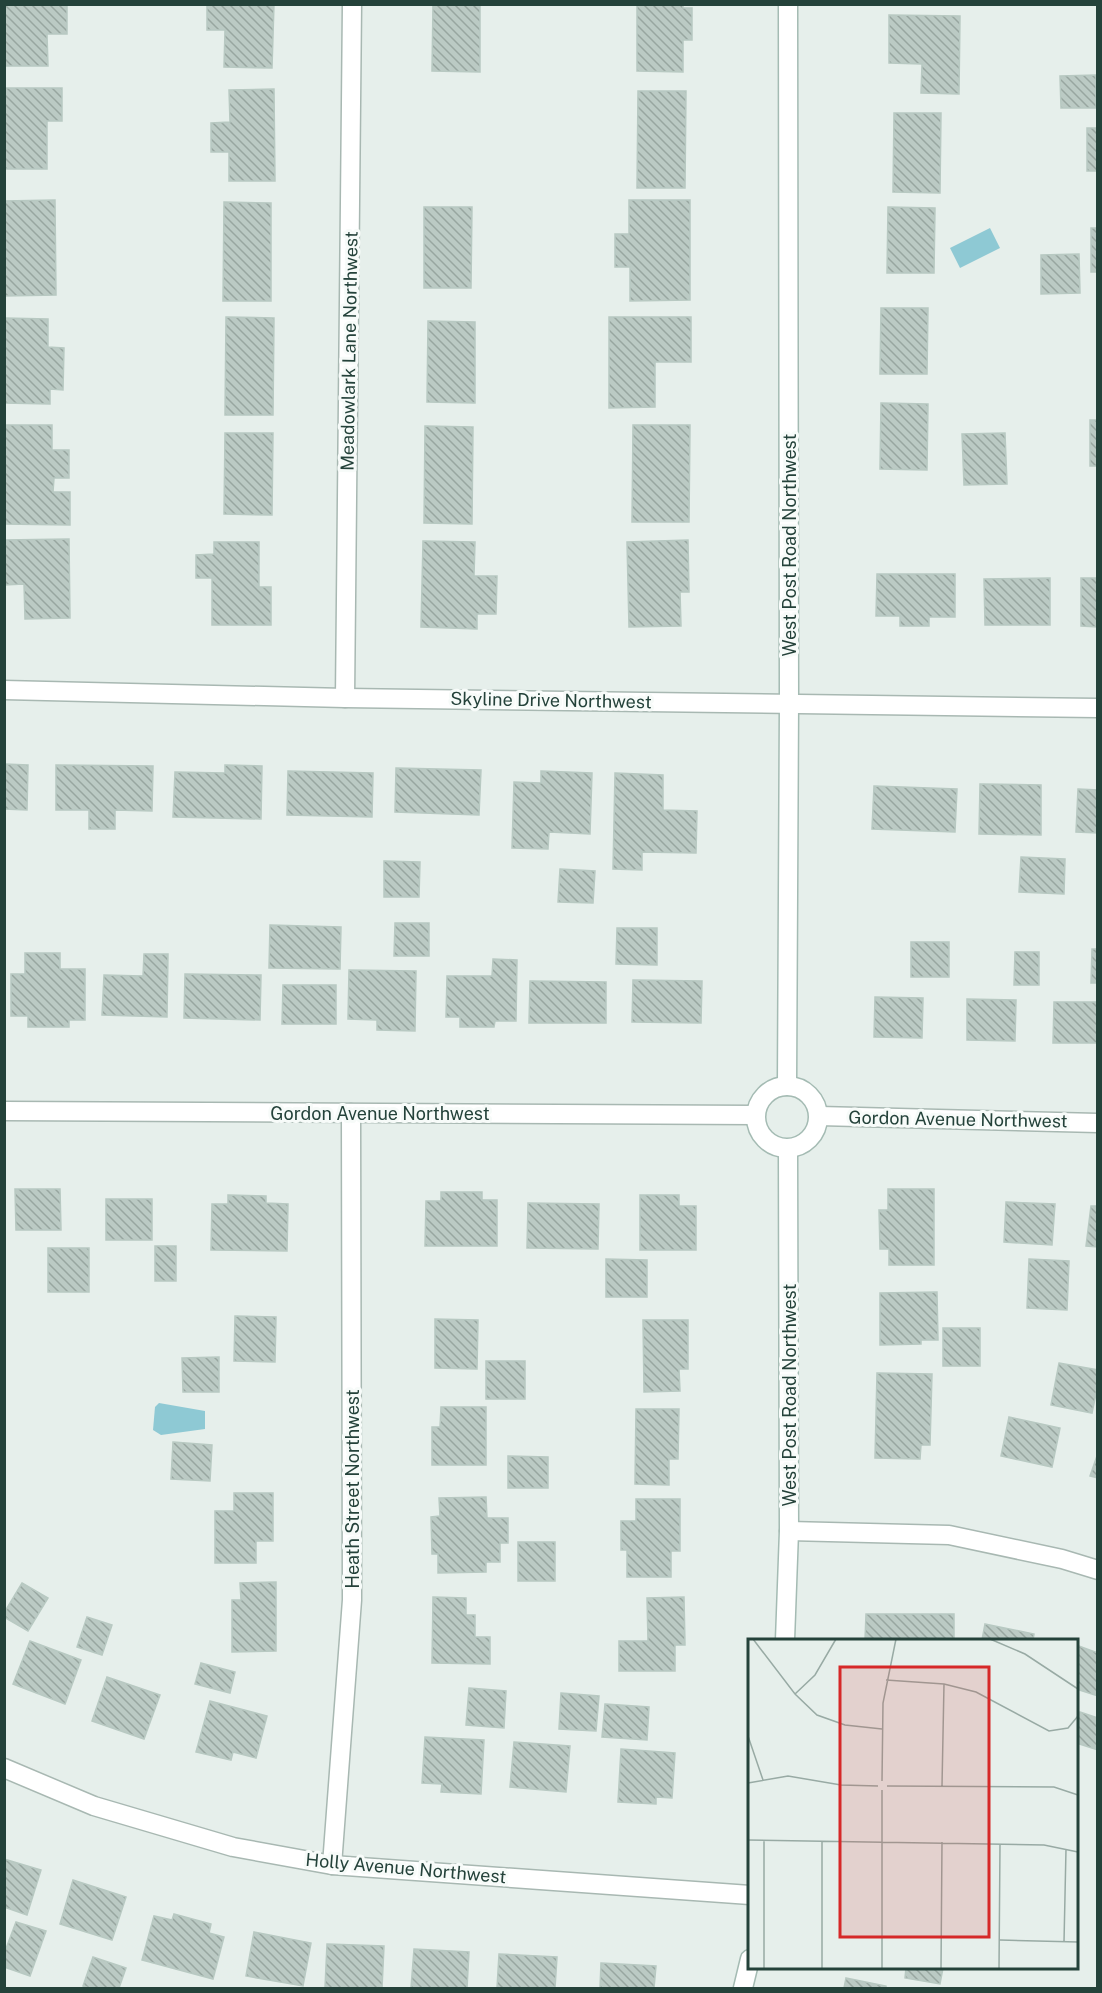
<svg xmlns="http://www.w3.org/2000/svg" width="1102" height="1993" font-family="'Public Sans',sans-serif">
<defs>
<pattern id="building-back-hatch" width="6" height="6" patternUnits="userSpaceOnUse" patternTransform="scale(1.5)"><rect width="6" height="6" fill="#bbcac4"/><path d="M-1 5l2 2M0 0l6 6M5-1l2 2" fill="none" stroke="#98a6a0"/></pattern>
</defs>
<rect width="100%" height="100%" fill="#e6efeb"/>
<g fill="#8ec9d4">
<polygon points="990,228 1000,248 960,268 950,248"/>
<polygon points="159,1403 205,1411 205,1429 161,1435 153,1430 155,1407"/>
</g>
<g fill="url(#building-back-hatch)" stroke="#b8c9c2" stroke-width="1.5">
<polygon points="4,4 67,4 67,34 47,34 48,66 4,66"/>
<polygon points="207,4 274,4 272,68 224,67 225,30 207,30"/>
<polygon points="433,4 480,4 480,72 432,71"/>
<polygon points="637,4 683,4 683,8 692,8 692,40 683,40 683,72 637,71"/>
<polygon points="889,15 960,16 959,94 921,93 922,64 889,63"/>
<polygon points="1096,75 1096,108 1061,108 1060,76"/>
<polygon points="4,88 62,88 62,121 47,121 47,169 4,169"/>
<polygon points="274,89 275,181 229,181 229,152 211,152 211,123 230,122 229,90"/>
<polygon points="638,91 686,91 685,188 637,188"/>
<polygon points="894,113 941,113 940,193 893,192"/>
<rect x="1087" y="128" width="11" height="43"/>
<polygon points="55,200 56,295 4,296 4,201"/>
<polygon points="629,200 690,200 690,300 630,301 630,267 615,267 615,234 629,234"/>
<polygon points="224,202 271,203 271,301 223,301"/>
<polygon points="424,207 472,207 471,288 424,288"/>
<polygon points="888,207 935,208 934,273 887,273"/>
<rect x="1091" y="228" width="7" height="44"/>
<polygon points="1079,254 1080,293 1041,294 1041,255"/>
<polygon points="881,308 928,308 927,374 880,374"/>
<polygon points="226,317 274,318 273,415 225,415"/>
<polygon points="609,317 691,317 691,362 655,362 655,407 609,408"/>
<polygon points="4,318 48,319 48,347 64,348 63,390 50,389 50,404 4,403"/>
<polygon points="428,321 475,322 475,403 427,402"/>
<polygon points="881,403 928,404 927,470 880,469"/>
<rect x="1090" y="420" width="8" height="46"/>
<polygon points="4,425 52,425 52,450 69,450 69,478 54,478 53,492 70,492 70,525 4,524"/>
<polygon points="633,425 690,425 689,522 632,522"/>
<polygon points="425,426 473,427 472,524 424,523"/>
<polygon points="225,433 273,433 272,515 224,514"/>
<polygon points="1005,433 1007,484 964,485 962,434"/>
<polygon points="69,539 70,618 25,619 24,584 4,585 4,540"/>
<polygon points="688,540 689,592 680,592 681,626 629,627 627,542"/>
<polygon points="423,541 475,542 474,576 497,576 496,614 477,614 477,629 421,627"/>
<polygon points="214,542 259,542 259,587 271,587 271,625 212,625 212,578 196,578 196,555 214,554"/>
<polygon points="877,574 955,574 955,617 929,617 929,626 900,626 900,616 876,616"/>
<polygon points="1050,578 1050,625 985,625 984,579"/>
<polygon points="1081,578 1098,578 1098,627 1081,626"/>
<polygon points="4,764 28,765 27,810 4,809"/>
<polygon points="56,765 153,766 152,811 115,810 115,829 89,829 89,810 56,810"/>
<polygon points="225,765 262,766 261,819 173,817 175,772 225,773"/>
<polygon points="396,768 481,770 479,815 395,812"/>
<polygon points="288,771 373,773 372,817 287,815"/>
<polygon points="541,771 592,773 590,834 549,832 548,849 512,848 514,782 541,783"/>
<polygon points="615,773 663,775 663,810 697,811 696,853 642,852 642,870 613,869"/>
<polygon points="980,784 1041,785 1041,835 979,834"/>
<polygon points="874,786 957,789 955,832 872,829"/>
<polygon points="1078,789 1098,790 1098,833 1076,832"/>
<polygon points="1021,857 1065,859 1064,894 1019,892"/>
<polygon points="384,861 420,862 419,897 384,897"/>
<polygon points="560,869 595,871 593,903 558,902"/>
<polygon points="395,923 429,923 429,956 394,956"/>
<polygon points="270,925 341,927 340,969 269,968"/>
<polygon points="617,928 657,928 657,965 616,964"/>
<rect x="911" y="942" width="38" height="35"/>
<polygon points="1092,949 1098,949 1098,983 1091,983"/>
<polygon points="1015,952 1039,952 1039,985 1014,985"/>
<polygon points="25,953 60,953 60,969 85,969 85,1020 69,1020 69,1027 28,1027 28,1016 11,1016 11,974 25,974"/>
<polygon points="144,954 168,954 167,1017 102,1015 104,975 143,976"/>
<polygon points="493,959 517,960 516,1021 495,1021 494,1027 460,1027 460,1017 446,1017 447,976 492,976"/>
<polygon points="349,970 416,971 415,1031 377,1030 377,1020 348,1019"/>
<polygon points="185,974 261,975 260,1020 184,1018"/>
<polygon points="633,980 702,981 701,1023 632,1022"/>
<polygon points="530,981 606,982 606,1023 529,1023"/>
<polygon points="283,985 336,985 336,1024 282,1024"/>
<polygon points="875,997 923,998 922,1038 874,1037"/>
<polygon points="967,999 1016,1000 1015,1041 967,1040"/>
<polygon points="1054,1002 1098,1002 1098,1043 1053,1043"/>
<polygon points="15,1189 60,1189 61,1230 16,1230"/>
<polygon points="888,1189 934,1189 934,1265 889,1265 889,1249 880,1249 879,1210 888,1210"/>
<polygon points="441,1192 482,1192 482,1200 497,1200 497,1246 425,1246 426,1201 441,1201"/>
<polygon points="228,1195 266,1196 266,1203 288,1204 287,1251 211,1250 212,1204 228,1204"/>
<polygon points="640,1195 679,1195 679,1206 696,1206 696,1250 640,1250"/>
<rect x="106" y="1199" width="46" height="41"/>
<polygon points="1006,1202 1055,1204 1052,1245 1004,1242"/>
<polygon points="528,1203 599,1204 598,1249 527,1248"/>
<polygon points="1091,1206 1098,1206 1098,1247 1086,1246"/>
<rect x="155" y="1246" width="21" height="35"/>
<rect x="48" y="1248" width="41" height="44"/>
<polygon points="606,1259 647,1260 647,1297 606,1297"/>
<polygon points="1029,1259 1069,1261 1067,1310 1027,1308"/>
<polygon points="937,1292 938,1340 921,1340 921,1344 880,1345 880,1293"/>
<polygon points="235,1316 276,1317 275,1362 234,1361"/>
<polygon points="435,1319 478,1320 477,1369 435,1368"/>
<polygon points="643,1320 688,1320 688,1369 679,1369 680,1391 644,1392"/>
<rect x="943" y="1328" width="37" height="38"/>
<polygon points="219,1357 219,1392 183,1392 182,1358"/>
<rect x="486" y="1361" width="39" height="38"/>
<polygon points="1059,1363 1098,1370 1098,1384 1092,1413 1051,1405"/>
<polygon points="877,1373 932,1374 930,1445 921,1445 920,1459 875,1458"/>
<polygon points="441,1407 486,1407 486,1465 432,1465 432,1427 440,1427"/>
<polygon points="636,1409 679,1409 678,1459 669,1459 669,1485 635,1484"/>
<polygon points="1009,1417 1060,1428 1052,1467 1001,1456"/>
<polygon points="173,1442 212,1445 210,1481 171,1479"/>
<polygon points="1098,1453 1098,1478 1090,1476"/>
<polygon points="508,1456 548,1457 548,1488 508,1488"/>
<polygon points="234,1493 273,1493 273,1541 256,1541 256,1563 215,1563 215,1511 234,1511"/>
<polygon points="486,1497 487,1518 508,1518 508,1543 500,1543 500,1562 486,1562 486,1572 438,1573 438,1554 432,1554 431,1517 440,1516 439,1498"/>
<polygon points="636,1499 680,1499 680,1551 671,1551 671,1577 627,1577 627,1550 621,1550 621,1521 636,1521"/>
<rect x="518" y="1542" width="37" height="39"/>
<polygon points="276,1582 276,1651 232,1652 232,1600 241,1600 240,1583"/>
<polygon points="22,1583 48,1598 28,1631 4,1617 4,1613"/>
<polygon points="433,1597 466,1598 466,1615 475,1615 475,1637 490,1637 490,1664 432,1663"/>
<polygon points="684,1597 685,1645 675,1645 675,1671 619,1671 619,1641 648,1641 647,1598"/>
<polygon points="866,1614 954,1614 954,1640 865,1640"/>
<polygon points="87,1617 112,1625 102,1655 77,1647"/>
<polygon points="985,1624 1034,1634 1033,1640 982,1640"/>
<polygon points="30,1641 81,1660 65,1704 13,1684"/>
<polygon points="1076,1645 1098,1653 1098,1696 1076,1689"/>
<polygon points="201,1663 235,1672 230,1693 195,1684"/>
<polygon points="107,1677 160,1695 144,1739 92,1721"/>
<polygon points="469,1688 506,1691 504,1728 466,1725"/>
<polygon points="561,1693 599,1696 596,1731 559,1729"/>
<polygon points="210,1701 267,1716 256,1758 233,1752 231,1760 196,1752"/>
<polygon points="605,1704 649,1707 647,1740 602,1737"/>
<polygon points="1080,1712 1098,1718 1098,1750 1076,1743 1076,1723"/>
<polygon points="425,1737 484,1740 481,1794 441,1792 442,1784 422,1783"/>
<polygon points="514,1742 570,1746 566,1792 510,1787"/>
<polygon points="621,1749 675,1753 672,1798 656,1797 656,1804 618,1802"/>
<polygon points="4,1859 41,1870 27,1915 4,1907"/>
<polygon points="73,1880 126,1897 112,1940 60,1924"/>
<polygon points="174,1914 211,1924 209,1933 224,1937 213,1979 142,1960 154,1916 172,1920"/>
<polygon points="16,1922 46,1931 30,1976 4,1967 4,1954"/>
<polygon points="254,1932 311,1943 303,1986 246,1976"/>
<polygon points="327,1944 384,1946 382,1988 325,1988"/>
<polygon points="414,1949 469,1952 467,1988 411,1988"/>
<polygon points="499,1954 557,1957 555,1988 497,1988"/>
<polygon points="93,1957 126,1968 119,1988 89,1988 83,1986"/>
<polygon points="601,1963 656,1966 654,1988 600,1988"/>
<polygon points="906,1968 943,1968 940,1984 905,1978"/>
<polygon points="846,1978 886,1986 886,1988 844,1988"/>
</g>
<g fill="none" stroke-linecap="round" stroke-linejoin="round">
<defs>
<g id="street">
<polyline points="4,690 345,698 1098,708"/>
<polyline points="345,698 352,4"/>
<polyline points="4,1111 755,1115"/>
<polyline points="819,1116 1098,1123"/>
<polyline points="789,1531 949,1535 1062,1559 1098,1570"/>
<polyline points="4,1768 94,1806 233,1847 332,1865 750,1895"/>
<polyline points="332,1865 352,1600 351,1113"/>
</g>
<g id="secondary">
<circle cx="787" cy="1117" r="31"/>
<polyline points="787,1086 789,703 788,4"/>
<polyline points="785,1640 789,1531 788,1149"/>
<polyline points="743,1988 750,1959"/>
</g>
</defs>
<use href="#street" stroke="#a8b8b2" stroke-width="21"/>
<use href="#secondary" stroke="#a4bbb3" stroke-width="21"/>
<use href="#street" stroke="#fff" stroke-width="18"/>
<use href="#secondary" stroke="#fff" stroke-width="18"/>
</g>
<g text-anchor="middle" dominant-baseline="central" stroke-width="6" stroke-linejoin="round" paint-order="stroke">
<g font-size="18" fill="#24423a" stroke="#f7fbf9">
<text transform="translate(349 351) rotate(-89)">Meadowlark Lane Northwest</text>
<text transform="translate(789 545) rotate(-90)">West Post Road Northwest</text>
<text transform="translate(551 700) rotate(1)">Skyline Drive Northwest</text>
<text x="380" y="1113">Gordon Avenue Northwest</text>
<text transform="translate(958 1119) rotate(1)">Gordon Avenue Northwest</text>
<text transform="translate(789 1395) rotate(-90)">West Post Road Northwest</text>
<text transform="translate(352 1489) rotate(-90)">Heath Street Northwest</text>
<text transform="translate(406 1868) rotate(5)">Holly Avenue Northwest</text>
</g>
</g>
<g transform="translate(748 1639)">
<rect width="330" height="330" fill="#e6efeb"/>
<path fill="none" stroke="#98aaa4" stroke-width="1.5" d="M5 0 47 55 69 76 97 86 134 90M242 0 277 15 330 50M138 41 196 45 228 53 301 92 320 89 330 77M47 55 67 36 88 0M0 97 15 141M134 142 135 64 148 0M0 144 40 137 93 146 130 147M139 147 306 148 330 156M194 147 196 45M0 201 296 206 330 213M252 301 330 303M316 303 318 210M16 330V201M74 330V202M134 330V151M193 330 194 203M251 330 252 205"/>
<path fill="#d62828" fill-opacity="0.15" stroke="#d62828" stroke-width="3" d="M92 28H241V298H92Z"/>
<rect width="330" height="330" fill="none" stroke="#24423a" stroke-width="3"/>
</g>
<rect width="1102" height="1993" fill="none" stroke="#24423a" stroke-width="12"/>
</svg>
